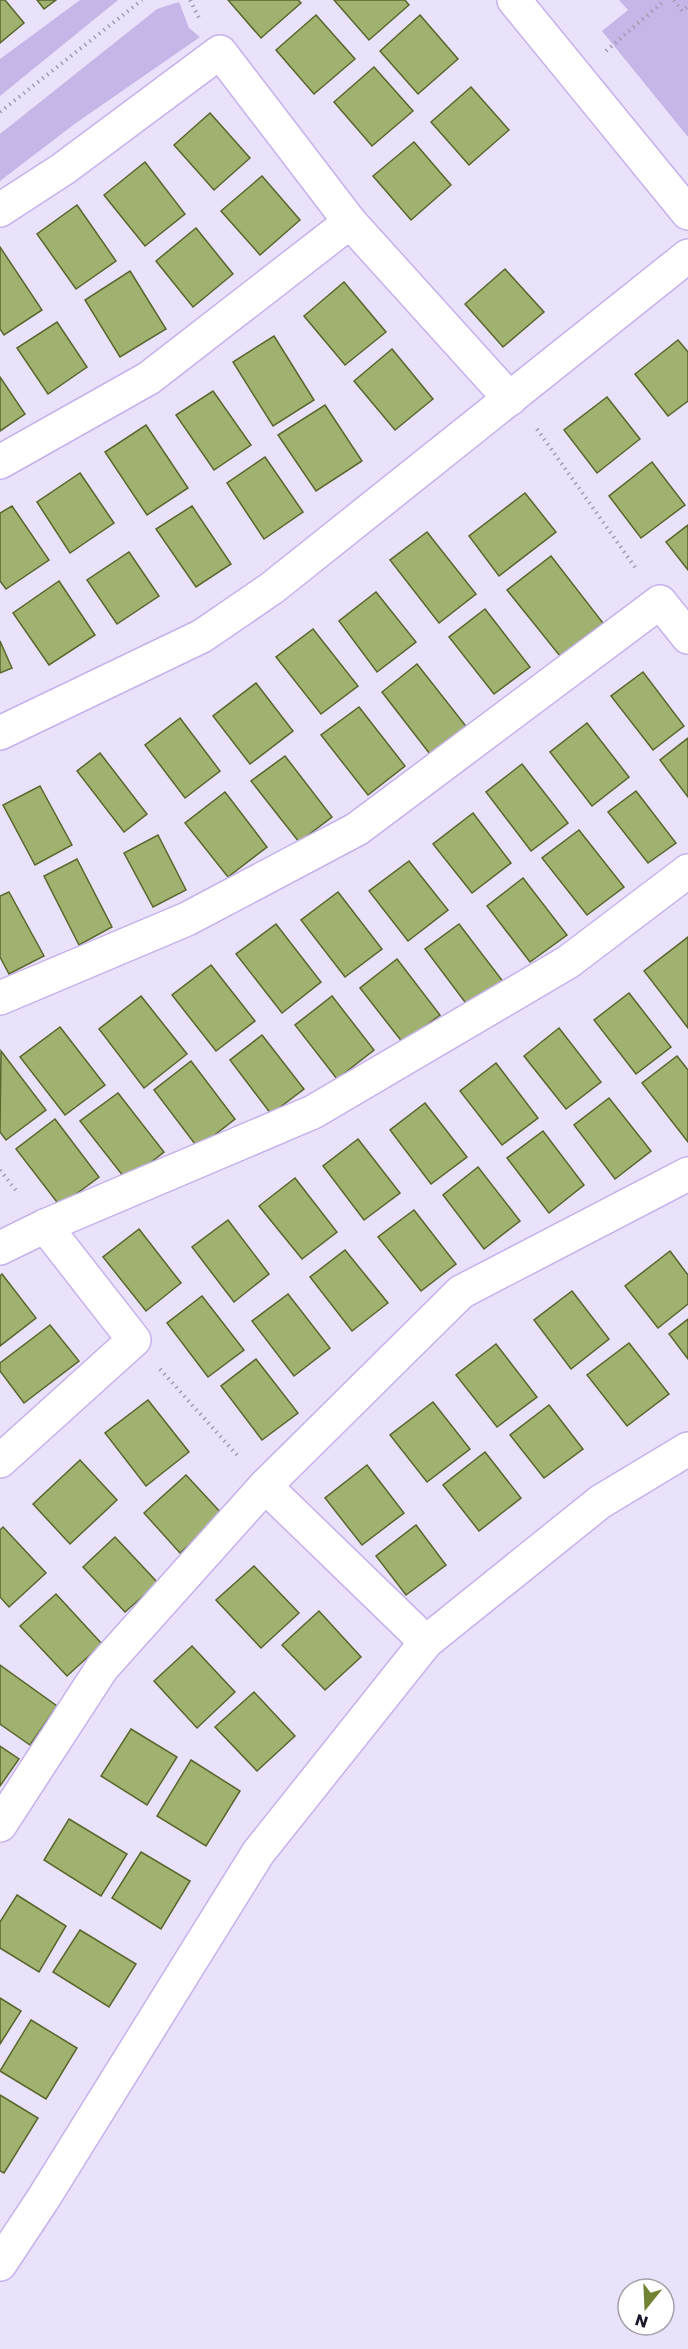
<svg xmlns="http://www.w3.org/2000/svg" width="688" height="2349" font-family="Poppins,sans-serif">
<rect width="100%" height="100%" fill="#eae2fb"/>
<g fill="#c6b5e7">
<polygon points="80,0 118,0 0,96 0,59"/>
<polygon points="619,0 688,0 688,137 602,31 628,10"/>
<polygon points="179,2 189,28 200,37 76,123 0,181 0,134 157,9"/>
</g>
<g fill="#a1b170" stroke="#59672c" stroke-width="1.5">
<polygon points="0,0 5,0 24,23 0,43"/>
<polygon points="37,0 56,0 44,9"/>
<polygon points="228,0 298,0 301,3 261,38"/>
<polygon points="334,0 405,0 409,5 369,40"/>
<polygon points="316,15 355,59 314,94 276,50"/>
<polygon points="420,15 458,59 418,94 380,51"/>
<polygon points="374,67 413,111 372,146 334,102"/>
<polygon points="471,87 509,130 469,165 431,122"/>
<polygon points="210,113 250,158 214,190 174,145"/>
<polygon points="414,142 451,185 411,220 373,176"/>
<polygon points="145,162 185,214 145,246 104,195"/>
<polygon points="262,176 300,220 260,255 221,211"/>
<polygon points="77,205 116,261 76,289 37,234"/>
<polygon points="196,228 233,274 193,307 156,261"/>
<polygon points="0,247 42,310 4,335 0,329"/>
<polygon points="505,269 544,312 503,347 465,304"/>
<polygon points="130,271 166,329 120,357 85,300"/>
<polygon points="344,282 386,332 345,365 304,316"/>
<polygon points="57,322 87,367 48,394 17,348"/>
<polygon points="274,336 314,400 273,426 233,362"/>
<polygon points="678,340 688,352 688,401 668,416 635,374"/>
<polygon points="392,349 433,399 395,430 354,381"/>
<polygon points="0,377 25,414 0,431"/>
<polygon points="213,391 251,445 214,470 176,415"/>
<polygon points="607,397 640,439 597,473 564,430"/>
<polygon points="325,405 362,461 316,491 278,435"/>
<polygon points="146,425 188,488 147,515 105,452"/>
<polygon points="265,457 303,512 264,539 227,483"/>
<polygon points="652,462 685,505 641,538 609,496"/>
<polygon points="80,473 114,523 70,553 37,502"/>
<polygon points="525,493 556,532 499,576 469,536"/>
<polygon points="12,506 49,560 6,589 0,581 0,513"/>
<polygon points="192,506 231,564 196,587 156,529"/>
<polygon points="688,525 688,570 666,542"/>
<polygon points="427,532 476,594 439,623 390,560"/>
<polygon points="129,552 159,596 117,624 87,580"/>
<polygon points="551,556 603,623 560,656 507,590"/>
<polygon points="59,581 95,635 49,665 13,613"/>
<polygon points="376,592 416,642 377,672 339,621"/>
<polygon points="485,609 530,667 494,694 449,637"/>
<polygon points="313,629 358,686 321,714 276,657"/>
<polygon points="0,641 12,668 0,673"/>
<polygon points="417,664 469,730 433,758 382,692"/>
<polygon points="643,672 684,726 653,750 611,696"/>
<polygon points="256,683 293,731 250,764 213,716"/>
<polygon points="359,707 405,766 368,795 321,735"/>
<polygon points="180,718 220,771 185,798 145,745"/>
<polygon points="587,723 629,777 592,806 550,752"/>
<polygon points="688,738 688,797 660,760"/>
<polygon points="100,753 147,814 124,832 77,771"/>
<polygon points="285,756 332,817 299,842 251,781"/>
<polygon points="522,764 568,823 531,851 486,792"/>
<polygon points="40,786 72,845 35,865 3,805"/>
<polygon points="636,791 676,843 648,863 608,812"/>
<polygon points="225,792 267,847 228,877 185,823"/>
<polygon points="473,813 511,863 472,893 433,844"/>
<polygon points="579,830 624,887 587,915 542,858"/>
<polygon points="158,835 186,890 153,907 124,853"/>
<polygon points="77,859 112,927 79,945 44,876"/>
<polygon points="409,861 448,910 408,941 369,891"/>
<polygon points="523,878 567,935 530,962 487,906"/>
<polygon points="9,892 44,956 9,974 0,957 0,896"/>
<polygon points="338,892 382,949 345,977 301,920"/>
<polygon points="276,924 321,982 282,1013 236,954"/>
<polygon points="459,924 508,988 474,1014 425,949"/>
<polygon points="688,937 688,1028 644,971"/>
<polygon points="397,959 440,1015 403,1043 360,988"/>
<polygon points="211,965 255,1021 216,1051 172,995"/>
<polygon points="629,993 671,1047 636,1074 594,1020"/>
<polygon points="141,996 187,1054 144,1088 99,1029"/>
<polygon points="332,996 374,1050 337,1079 295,1025"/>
<polygon points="60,1027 105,1085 65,1115 20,1057"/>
<polygon points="559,1028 601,1082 566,1109 524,1056"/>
<polygon points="262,1035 304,1089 271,1114 230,1060"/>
<polygon points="1,1051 46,1110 6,1140 0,1132"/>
<polygon points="677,1056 688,1070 688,1142 642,1083"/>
<polygon points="191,1061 235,1119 198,1148 154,1090"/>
<polygon points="496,1063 538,1118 502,1145 460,1091"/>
<polygon points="118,1093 164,1152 127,1181 80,1121"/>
<polygon points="609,1098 651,1151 615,1179 574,1125"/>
<polygon points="425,1103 467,1157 431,1184 390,1130"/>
<polygon points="55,1119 99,1177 60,1206 16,1149"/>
<polygon points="543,1131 584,1185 549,1213 507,1158"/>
<polygon points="358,1139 400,1193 364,1220 323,1166"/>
<polygon points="478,1167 520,1221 484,1249 443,1195"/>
<polygon points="295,1178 337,1232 302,1259 259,1206"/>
<polygon points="414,1210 456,1264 421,1291 378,1237"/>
<polygon points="228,1220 269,1274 234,1302 192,1247"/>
<polygon points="139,1229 181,1283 146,1311 103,1257"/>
<polygon points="345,1250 388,1303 352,1331 310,1277"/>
<polygon points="670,1251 688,1275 688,1304 658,1328 625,1286"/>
<polygon points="2,1274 36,1318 0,1346 0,1276"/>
<polygon points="572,1291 609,1339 571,1369 534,1320"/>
<polygon points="288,1294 330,1348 294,1376 252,1321"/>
<polygon points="202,1296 244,1350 208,1377 167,1323"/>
<polygon points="688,1319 688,1359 669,1334"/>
<polygon points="50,1325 79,1361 24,1403 0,1371 0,1363"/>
<polygon points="629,1343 669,1394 627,1426 587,1375"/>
<polygon points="496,1344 537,1397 497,1427 456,1375"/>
<polygon points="256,1359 298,1413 262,1440 221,1386"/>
<polygon points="148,1400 189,1452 146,1486 105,1433"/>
<polygon points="433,1402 470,1449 427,1482 390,1435"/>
<polygon points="549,1405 583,1449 544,1478 510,1435"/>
<polygon points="485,1452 521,1498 479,1531 443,1485"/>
<polygon points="80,1460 117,1500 70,1544 33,1504"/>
<polygon points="367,1465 404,1513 362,1545 325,1498"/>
<polygon points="186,1475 223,1515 180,1553 144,1513"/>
<polygon points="416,1525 446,1565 406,1595 376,1556"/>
<polygon points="3,1527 46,1573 9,1607 0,1597 0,1530"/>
<polygon points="115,1537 158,1583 125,1612 83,1567"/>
<polygon points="254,1566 299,1613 261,1648 216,1600"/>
<polygon points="56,1594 102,1644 67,1676 20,1626"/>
<polygon points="319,1611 361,1657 325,1690 282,1645"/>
<polygon points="192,1646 235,1692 197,1728 154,1681"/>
<polygon points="0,1665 57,1706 30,1745 0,1724"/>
<polygon points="254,1692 295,1736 257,1771 215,1727"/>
<polygon points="131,1729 177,1757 147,1805 101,1776"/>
<polygon points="0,1746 19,1759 0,1786"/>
<polygon points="191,1760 240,1791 206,1846 157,1816"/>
<polygon points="69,1819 127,1854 101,1896 44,1860"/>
<polygon points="141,1852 190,1881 161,1929 112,1898"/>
<polygon points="17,1895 66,1926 39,1972 0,1948 0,1922"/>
<polygon points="80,1930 136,1964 109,2007 53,1972"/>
<polygon points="0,1998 21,2011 0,2044"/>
<polygon points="31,2020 77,2048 46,2099 0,2071"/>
<polygon points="0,2095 38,2118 4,2173 0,2171"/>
</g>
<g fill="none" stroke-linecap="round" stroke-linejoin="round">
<defs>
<g id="minor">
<polyline points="514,0 688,213"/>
<polyline points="0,210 63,169 220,52 350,222 510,399"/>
<polyline points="0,462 149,378 350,222"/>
<polyline points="0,733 202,636 272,588 688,256"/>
<polyline points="0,998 187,919 357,829 660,602 688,637"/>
<polyline points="0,1248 45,1226 313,1112 568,962 688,871"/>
<polyline points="0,1461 134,1340 45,1226"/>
<polyline points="265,1486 461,1292 688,1174"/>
<polyline points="0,1825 102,1668 265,1486 426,1642"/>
<polyline points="0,2264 43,2199 258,1853 426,1642 600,1502 688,1449"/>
</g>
</defs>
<use href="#minor" stroke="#c6b1ec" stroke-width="36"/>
<g stroke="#a49cb4" stroke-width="4" stroke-dasharray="1.5 4.5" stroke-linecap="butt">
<polyline points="190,0 199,18"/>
<polyline points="674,0 682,11 688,6"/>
<polyline points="606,51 665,0"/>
<polyline points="0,112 142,0"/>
<polyline points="537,429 637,570"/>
<polyline points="0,1170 18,1193"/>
<polyline points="160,1369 237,1455"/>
</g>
<use href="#minor" stroke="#fff" stroke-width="33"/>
</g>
<g transform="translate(646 2307) rotate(198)"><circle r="28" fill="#ffffff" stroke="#a5a1aa" stroke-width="1.5"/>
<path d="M0-4.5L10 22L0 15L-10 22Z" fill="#718332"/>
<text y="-9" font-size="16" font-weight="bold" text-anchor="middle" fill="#1d152a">N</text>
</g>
</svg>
